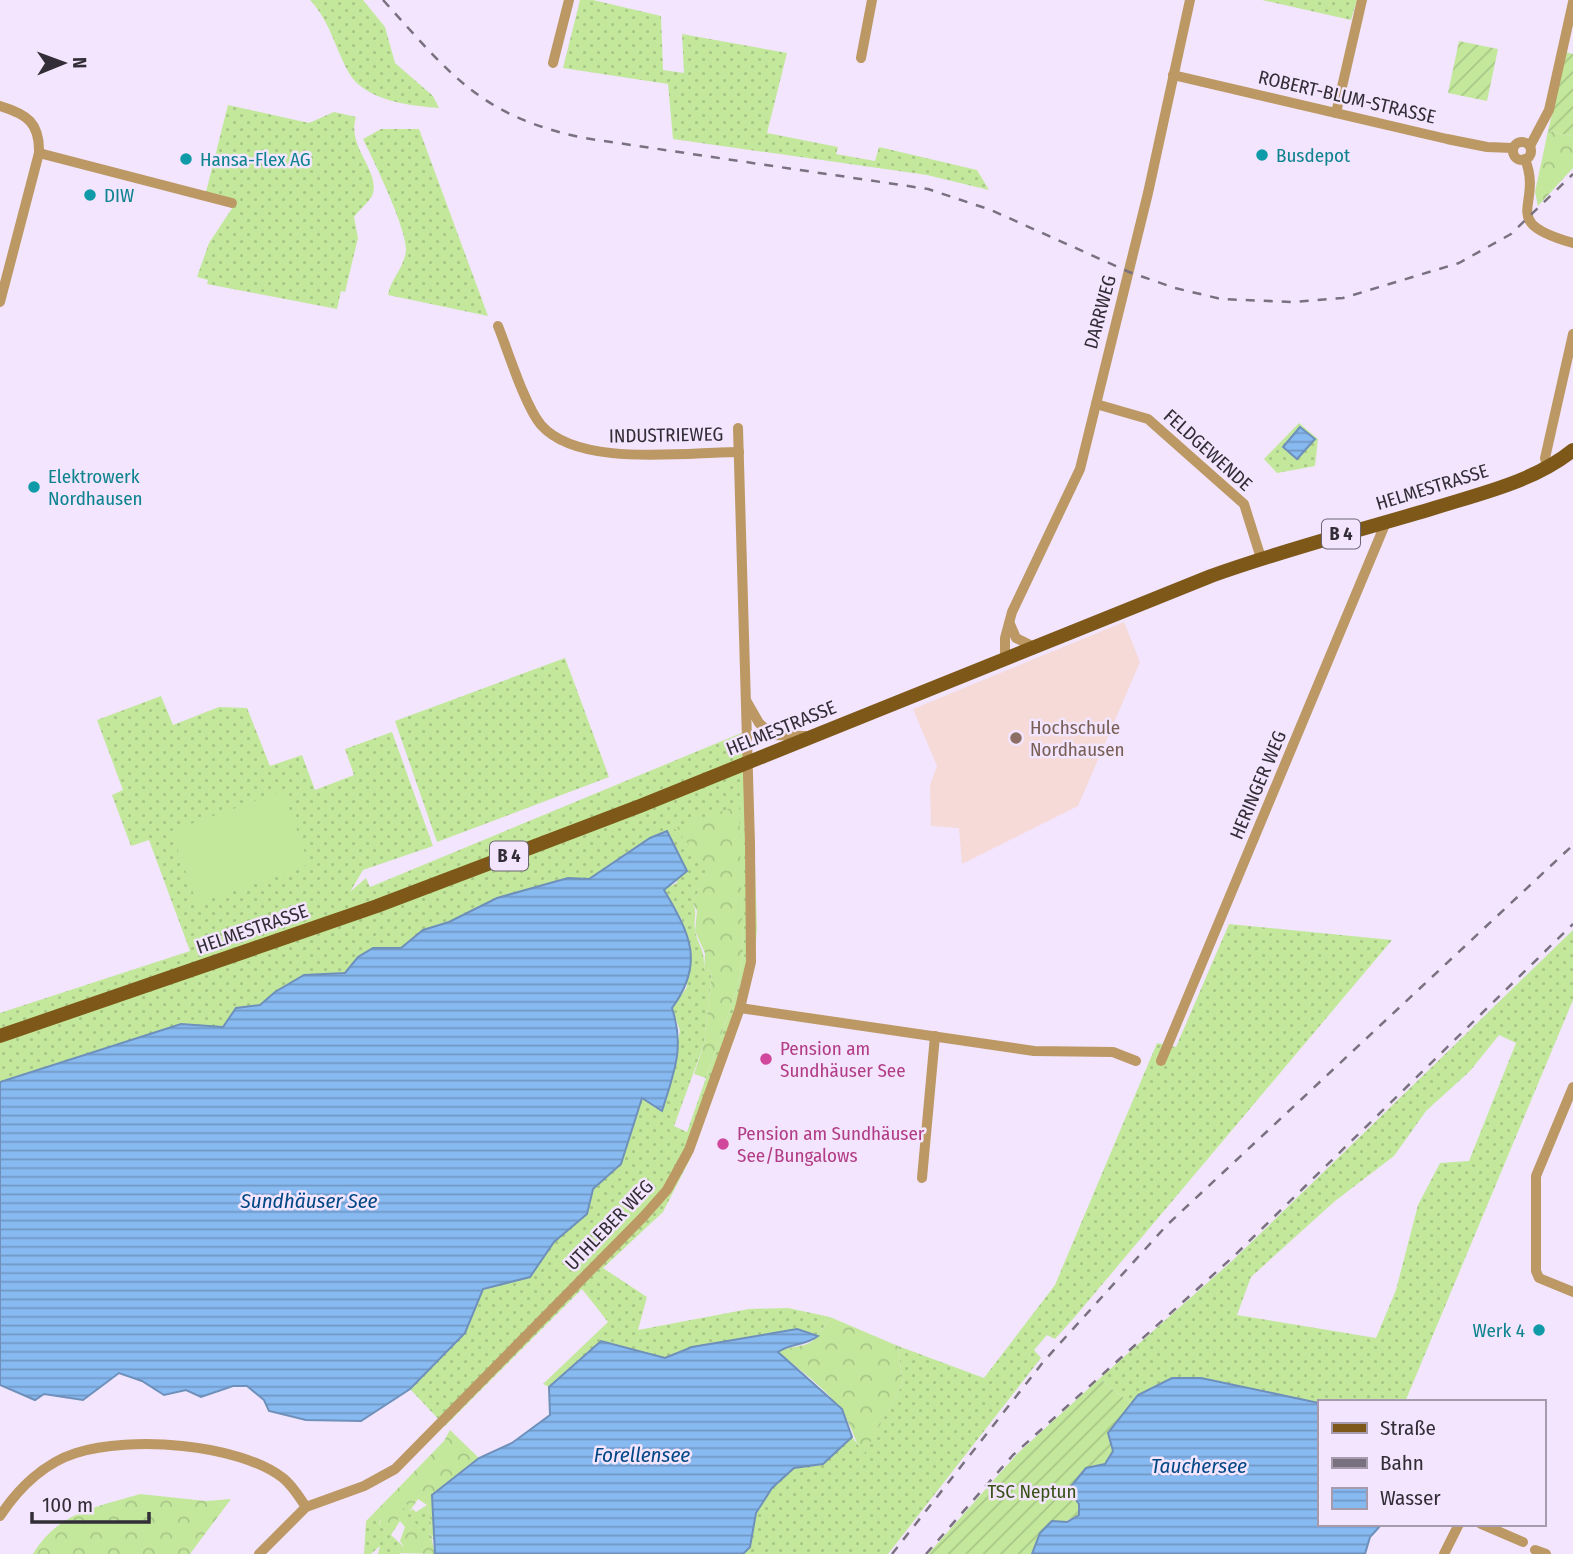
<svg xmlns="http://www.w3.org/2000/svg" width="1573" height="1554" font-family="'Fira Sans Condensed',sans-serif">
<defs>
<pattern id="grass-dots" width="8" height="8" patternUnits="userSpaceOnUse" patternTransform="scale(1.75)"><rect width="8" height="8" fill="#c3e89c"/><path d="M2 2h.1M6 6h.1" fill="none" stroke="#a8c787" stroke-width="1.8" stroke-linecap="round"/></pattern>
<pattern id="forest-crowns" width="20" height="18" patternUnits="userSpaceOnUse" patternTransform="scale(1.75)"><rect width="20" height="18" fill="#c3e89c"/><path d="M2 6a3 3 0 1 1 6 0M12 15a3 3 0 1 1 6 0" fill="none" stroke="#a8c787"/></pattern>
<pattern id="garden-furrows" width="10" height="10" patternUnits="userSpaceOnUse" patternTransform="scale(1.75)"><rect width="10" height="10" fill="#c3e89c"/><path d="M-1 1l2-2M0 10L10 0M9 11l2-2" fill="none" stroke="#a8c787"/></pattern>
<pattern id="water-rules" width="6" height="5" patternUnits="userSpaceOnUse" patternTransform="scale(1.75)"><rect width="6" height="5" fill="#88baf2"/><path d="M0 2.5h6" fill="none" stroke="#7098c5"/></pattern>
</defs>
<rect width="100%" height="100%" fill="#f2e5fd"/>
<polygon fill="#f5dad7" points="1124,622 1140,662 1078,806 962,864 959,828 931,826 930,785 937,766 913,709"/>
<g fill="url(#grass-dots)" fill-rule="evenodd">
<path d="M310 0H363L385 27 395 63 433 96 439 108C410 106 364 100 349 73 335 48 330 21 310 0Z"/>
<polygon points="580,0 593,0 661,16 663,70 684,73 682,34 787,53 767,133 838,147 836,154 875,161 879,147 977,170 989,190 927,175 673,139 668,84 563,68"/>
<polygon points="1262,0 1357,0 1351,20"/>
<path d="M228 105 309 123 334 112 356 117C346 147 382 172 372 196 368 203 359 210 354 217L358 238 345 292 341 291 337 309 207 284 208 280 197 277 209 243 237 201 206 192Z"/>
<path d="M381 129H419L488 316 388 295C391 278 403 270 406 251 408 231 373 159 363 139Z"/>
<polygon points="1299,423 1318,439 1315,466 1277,473 1264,459"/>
<polygon points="565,658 609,777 437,842 395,721"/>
<path d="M161 696 173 725 219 707 247 708 270 766 302 755 315 790 354 775 345 749 392 732 433 846 363 870 350 892 366 878 370 887 751 729 757 928 754 969 739 1025 690 1159 663 1212 603 1268 647 1297 638 1330 749 1309 788 1308 830 1317 818 1336 797 1329 692 1347 665 1358 601 1341 549 1387 543 1384 608 1322 582 1289 445 1426 410 1389 465 1333 483 1289 530 1277 554 1242 587 1214 593 1189 621 1164 642 1098 661 1111 680 1031 672 1008 687 987 682 920 664 889 677 883 667 831 650 838 589 879 568 878 497 898 449 922 423 930 401 948H373L358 957 345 973 304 976 275 992 260 1005 236 1008 223 1027 181 1024 0 1082V1013L190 951 149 840 131 846 112 795 123 790 97 720ZM738 805 743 953 738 987 687 1132 674 1126 704 1044 712 971 704 970C705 948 699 948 695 931 693 921 698 913 693 903Z"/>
<polygon points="1229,924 1392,940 1073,1319 1055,1339 1047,1335 1034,1350 1041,1358 888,1554 743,1554 750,1547 756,1513 772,1488 794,1468 823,1463 852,1437 864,1453 903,1383 898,1346 984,1378 1055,1285 1157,1043 1176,1047"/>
<path d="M1573 930V1000L1405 1402 1319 1403 1201 1378 1139 1395 1132 1404 1099 1379 1232 1261ZM1499 1035 1516 1043 1469 1161 1440 1163 1418 1205 1396 1290 1376 1338 1237 1315 1251 1277 1335 1201 1394 1156 1426 1111 1470 1071Z"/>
<polygon points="407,1502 410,1511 413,1509 416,1512 427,1505 431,1524 429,1534 434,1539 427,1540 400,1521 391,1535 404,1547 400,1554 378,1554 380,1546 371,1554 364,1554 366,1521 372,1515 381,1518 379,1524 385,1528 384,1536"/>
</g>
<g fill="url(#forest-crowns)">
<polygon points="1548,131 1573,136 1573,168 1538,206 1535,192"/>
<polygon points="739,805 743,953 738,987 706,1078 694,1074 704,1044 712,971 704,970 705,953 695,931 697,911 693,903 709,867 674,828"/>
<path d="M830 1317 898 1346 903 1383 864 1454C855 1442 855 1436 849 1424 835 1394 803 1373 778 1352 789 1346 796 1348 807 1344 818 1340 824 1326 830 1317Z"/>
<polygon points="450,1430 479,1458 432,1495 435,1538 429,1534 431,1524 427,1505 418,1499 410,1511 406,1503 390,1535 383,1536 385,1528 379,1527 381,1519 372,1515 444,1441"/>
<path d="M140 1494 206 1501 231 1499 190 1554H33C58 1512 97 1507 140 1494Z"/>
<polygon points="405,1517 414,1520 422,1535 432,1540 435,1554 399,1553 404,1547 400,1541 405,1527 400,1521"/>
</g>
<g fill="url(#garden-furrows)">
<polygon points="1459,41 1498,49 1487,101 1448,93"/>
<polygon points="1566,52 1573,54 1573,136 1548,131"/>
<polygon points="1099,1379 1132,1404 1108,1433 1113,1451 1105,1464 1086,1468 1079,1515 1040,1533 1032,1554 928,1554 1017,1454"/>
</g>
<polygon fill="#c3e89c" points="283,791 309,864 197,903 171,831"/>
<g fill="url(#water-rules)" stroke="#6e90ba" stroke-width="2">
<polygon points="1300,427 1315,439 1297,459 1283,447"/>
<path d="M667 831 687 871 664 890C690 934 705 963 672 1008 685 1048 674 1072 662 1111L642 1098 621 1164 593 1189 587 1214 554 1242 530 1277 483 1289 465 1333 410 1389 361 1421 306 1420 269 1411 264 1400 247 1386H233L201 1397 186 1390 164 1395 142 1381 119 1373 83 1400 44 1394 35 1400 0 1385V1082L181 1024 223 1027 236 1008 260 1005 275 992 304 975 345 973 358 957 373 948H401L423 930 449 922 497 898 568 878 589 879 650 838Z"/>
<path d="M797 1329 818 1336C805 1346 791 1343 778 1352L842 1409 852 1437 823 1464 794 1468 772 1488 756 1513 750 1547 743 1554H435L432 1495 479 1458 512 1443 550 1415 549 1387 601 1341 665 1358 692 1347Z"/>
<polygon points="1172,1378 1201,1378 1319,1403 1319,1524 1382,1524 1370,1537 1365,1554 1032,1554 1040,1533 1052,1521 1067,1522 1079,1515 1079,1504 1068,1490 1086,1468 1105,1464 1113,1451 1108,1433 1138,1395"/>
</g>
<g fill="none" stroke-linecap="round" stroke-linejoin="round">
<g stroke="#bc9864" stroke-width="10">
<polyline points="861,58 872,0"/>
<polyline points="553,63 569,0"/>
<polyline points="1173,75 1447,139 1487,147 1513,148"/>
<path d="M0 106C27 114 40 123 39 153L0 302"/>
<polyline points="1336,113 1362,0"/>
<circle cx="1522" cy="151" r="9"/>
<polyline points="1530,146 1549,110 1573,2"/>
<polyline points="39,153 232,203"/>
<path d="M1525 159C1544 207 1496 221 1573 243"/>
<path d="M498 326C508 351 525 406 541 425 579 468 685 452 739 452"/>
<polyline points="1096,404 1148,419 1244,504 1261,558"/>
<polyline points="1547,466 1545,458 1573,334"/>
<polyline points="1010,624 1016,638 1034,647"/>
<polyline points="1005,658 1005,638 1012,612 1080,469 1148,193 1190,0"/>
<polyline points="747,702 759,723 772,735 805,736"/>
<polyline points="740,1008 1034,1051 1113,1052 1136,1061"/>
<polyline points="1161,1061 1386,522"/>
<polyline points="1573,1087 1536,1176 1536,1271 1539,1278 1573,1292"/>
<polyline points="922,1178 935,1036"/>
<path d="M0 1516C18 1489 44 1463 76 1453 130 1436 237 1443 283 1478 293 1486 299 1497 306 1507"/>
<polyline points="1481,1524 1523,1542"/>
<polyline points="1535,1550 1546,1554"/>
<polyline points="259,1554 306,1507 364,1486 395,1469 644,1216 667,1190 689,1150 740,1008 751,962 750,844 738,428"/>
<polyline points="1444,1554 1459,1524"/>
</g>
<path stroke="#7e5818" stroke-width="14" d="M0 1036 377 906 640 806 1211 576C1283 550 1357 531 1431 509 1478 494 1534 482 1573 450"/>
<g stroke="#797180" stroke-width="2.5" stroke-dasharray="9 9" stroke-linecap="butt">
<path d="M383 0C451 75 480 116 584 138L928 189 991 210 1129 272 1175 288 1221 299 1293 302 1343 298 1459 263 1511 234 1573 174"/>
<polyline points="892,1554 1044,1361 1167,1225 1573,845"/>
<polyline points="926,1554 1013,1455 1234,1256 1573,924"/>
</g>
</g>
<g fill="#0f9aa8" stroke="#f2e5fd" stroke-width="2.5">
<circle cx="1262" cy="155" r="7"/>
<circle cx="186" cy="159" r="7"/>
<circle cx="90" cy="195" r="7"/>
<circle cx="34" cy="487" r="7"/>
<circle cx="1539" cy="1330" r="7"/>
</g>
<circle fill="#8d6e63" stroke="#f2e5fd" stroke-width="2.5" cx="1016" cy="738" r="7"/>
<g fill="#d1479c" stroke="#f2e5fd" stroke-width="2.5">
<circle cx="766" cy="1059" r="7"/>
<circle cx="723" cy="1144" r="7"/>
</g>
<g text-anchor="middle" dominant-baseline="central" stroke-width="5" stroke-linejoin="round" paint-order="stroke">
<g fill="#f2e5fd" stroke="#6c6472" stroke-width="2">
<rect x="1322" y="519.5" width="38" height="29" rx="5"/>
<rect x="490" y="841.5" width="38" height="29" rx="5"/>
</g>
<g font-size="18" font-weight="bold" fill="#322d36">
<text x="1341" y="534">B 4</text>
<text x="509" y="856">B 4</text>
</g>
<g font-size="19" fill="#322d36" stroke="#f2e5fd">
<text transform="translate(1347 97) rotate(13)">ROBERT-BLUM-STRASSE</text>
<text transform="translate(1100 312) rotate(-75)">DARRWEG</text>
<text transform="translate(666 435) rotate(-1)">INDUSTRIEWEG</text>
<text transform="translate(1208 450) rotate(42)">FELDGEWENDE</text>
<text transform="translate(1432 487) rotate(-17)">HELMESTRASSE</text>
<text transform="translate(781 728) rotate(-22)">HELMESTRASSE</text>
<text transform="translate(1258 785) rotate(-67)">HERINGER WEG</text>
<text transform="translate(252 929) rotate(-19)">HELMESTRASSE</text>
<text transform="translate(609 1225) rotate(-46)">UTHLEBER WEG</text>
</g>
<g font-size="19" fill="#0d838f" stroke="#f2e5fd" text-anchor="start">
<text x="1276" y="155">Busdepot</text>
<text x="200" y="159">Hansa-Flex AG</text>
<text x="104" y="195">DIW</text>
<text x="48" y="476">Elektrowerk<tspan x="48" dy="22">Nordhausen</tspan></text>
<text x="1525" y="1330" text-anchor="end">Werk 4</text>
</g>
<g font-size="19" fill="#785e54" stroke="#f2e5fd" text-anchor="start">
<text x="1030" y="727">Hochschule<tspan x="1030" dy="22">Nordhausen</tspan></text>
</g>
<g font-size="19" fill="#b23c85" stroke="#f2e5fd" text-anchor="start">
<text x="780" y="1048">Pension am<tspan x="780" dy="22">Sundhäuser See</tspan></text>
<text x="737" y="1133">Pension am Sundhäuser<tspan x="737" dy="22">See/Bungalows</tspan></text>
</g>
<g font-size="19" fill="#385116" stroke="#f2e5fd">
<text x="1032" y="1491">TSC Neptun</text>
</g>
<g font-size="21" font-style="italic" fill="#004885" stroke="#f2e5fd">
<text x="309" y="1201">Sundhäuser See</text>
<text x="642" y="1455">Forellensee</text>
<text x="1199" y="1466">Tauchersee</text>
</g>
</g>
<rect x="1318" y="1400" width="228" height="126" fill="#f2e5fd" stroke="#a59bad" stroke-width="2"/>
<rect x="1332" y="1423" width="35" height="10" fill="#7e5818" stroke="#a59bad" stroke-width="2"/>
<text x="1380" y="1435" font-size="21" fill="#322d36">Straße</text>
<rect x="1332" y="1458" width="35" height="10" fill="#797180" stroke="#a59bad" stroke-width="2"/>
<text x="1380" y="1470" font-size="21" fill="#322d36">Bahn</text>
<rect x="1332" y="1488" width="35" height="21" fill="url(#water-rules)" stroke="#a59bad" stroke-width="2"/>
<text x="1380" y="1505" font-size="21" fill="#322d36">Wasser</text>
<g transform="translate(63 63) rotate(89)" stroke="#f2e5fd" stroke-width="5" paint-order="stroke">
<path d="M0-5L12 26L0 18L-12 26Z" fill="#322d36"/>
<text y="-10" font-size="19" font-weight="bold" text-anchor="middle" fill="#322d36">N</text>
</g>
<path d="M32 1512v10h117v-10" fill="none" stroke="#322d36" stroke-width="3.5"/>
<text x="42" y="1512" font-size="21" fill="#322d36" stroke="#f2e5fd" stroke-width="5" paint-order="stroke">100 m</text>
</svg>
